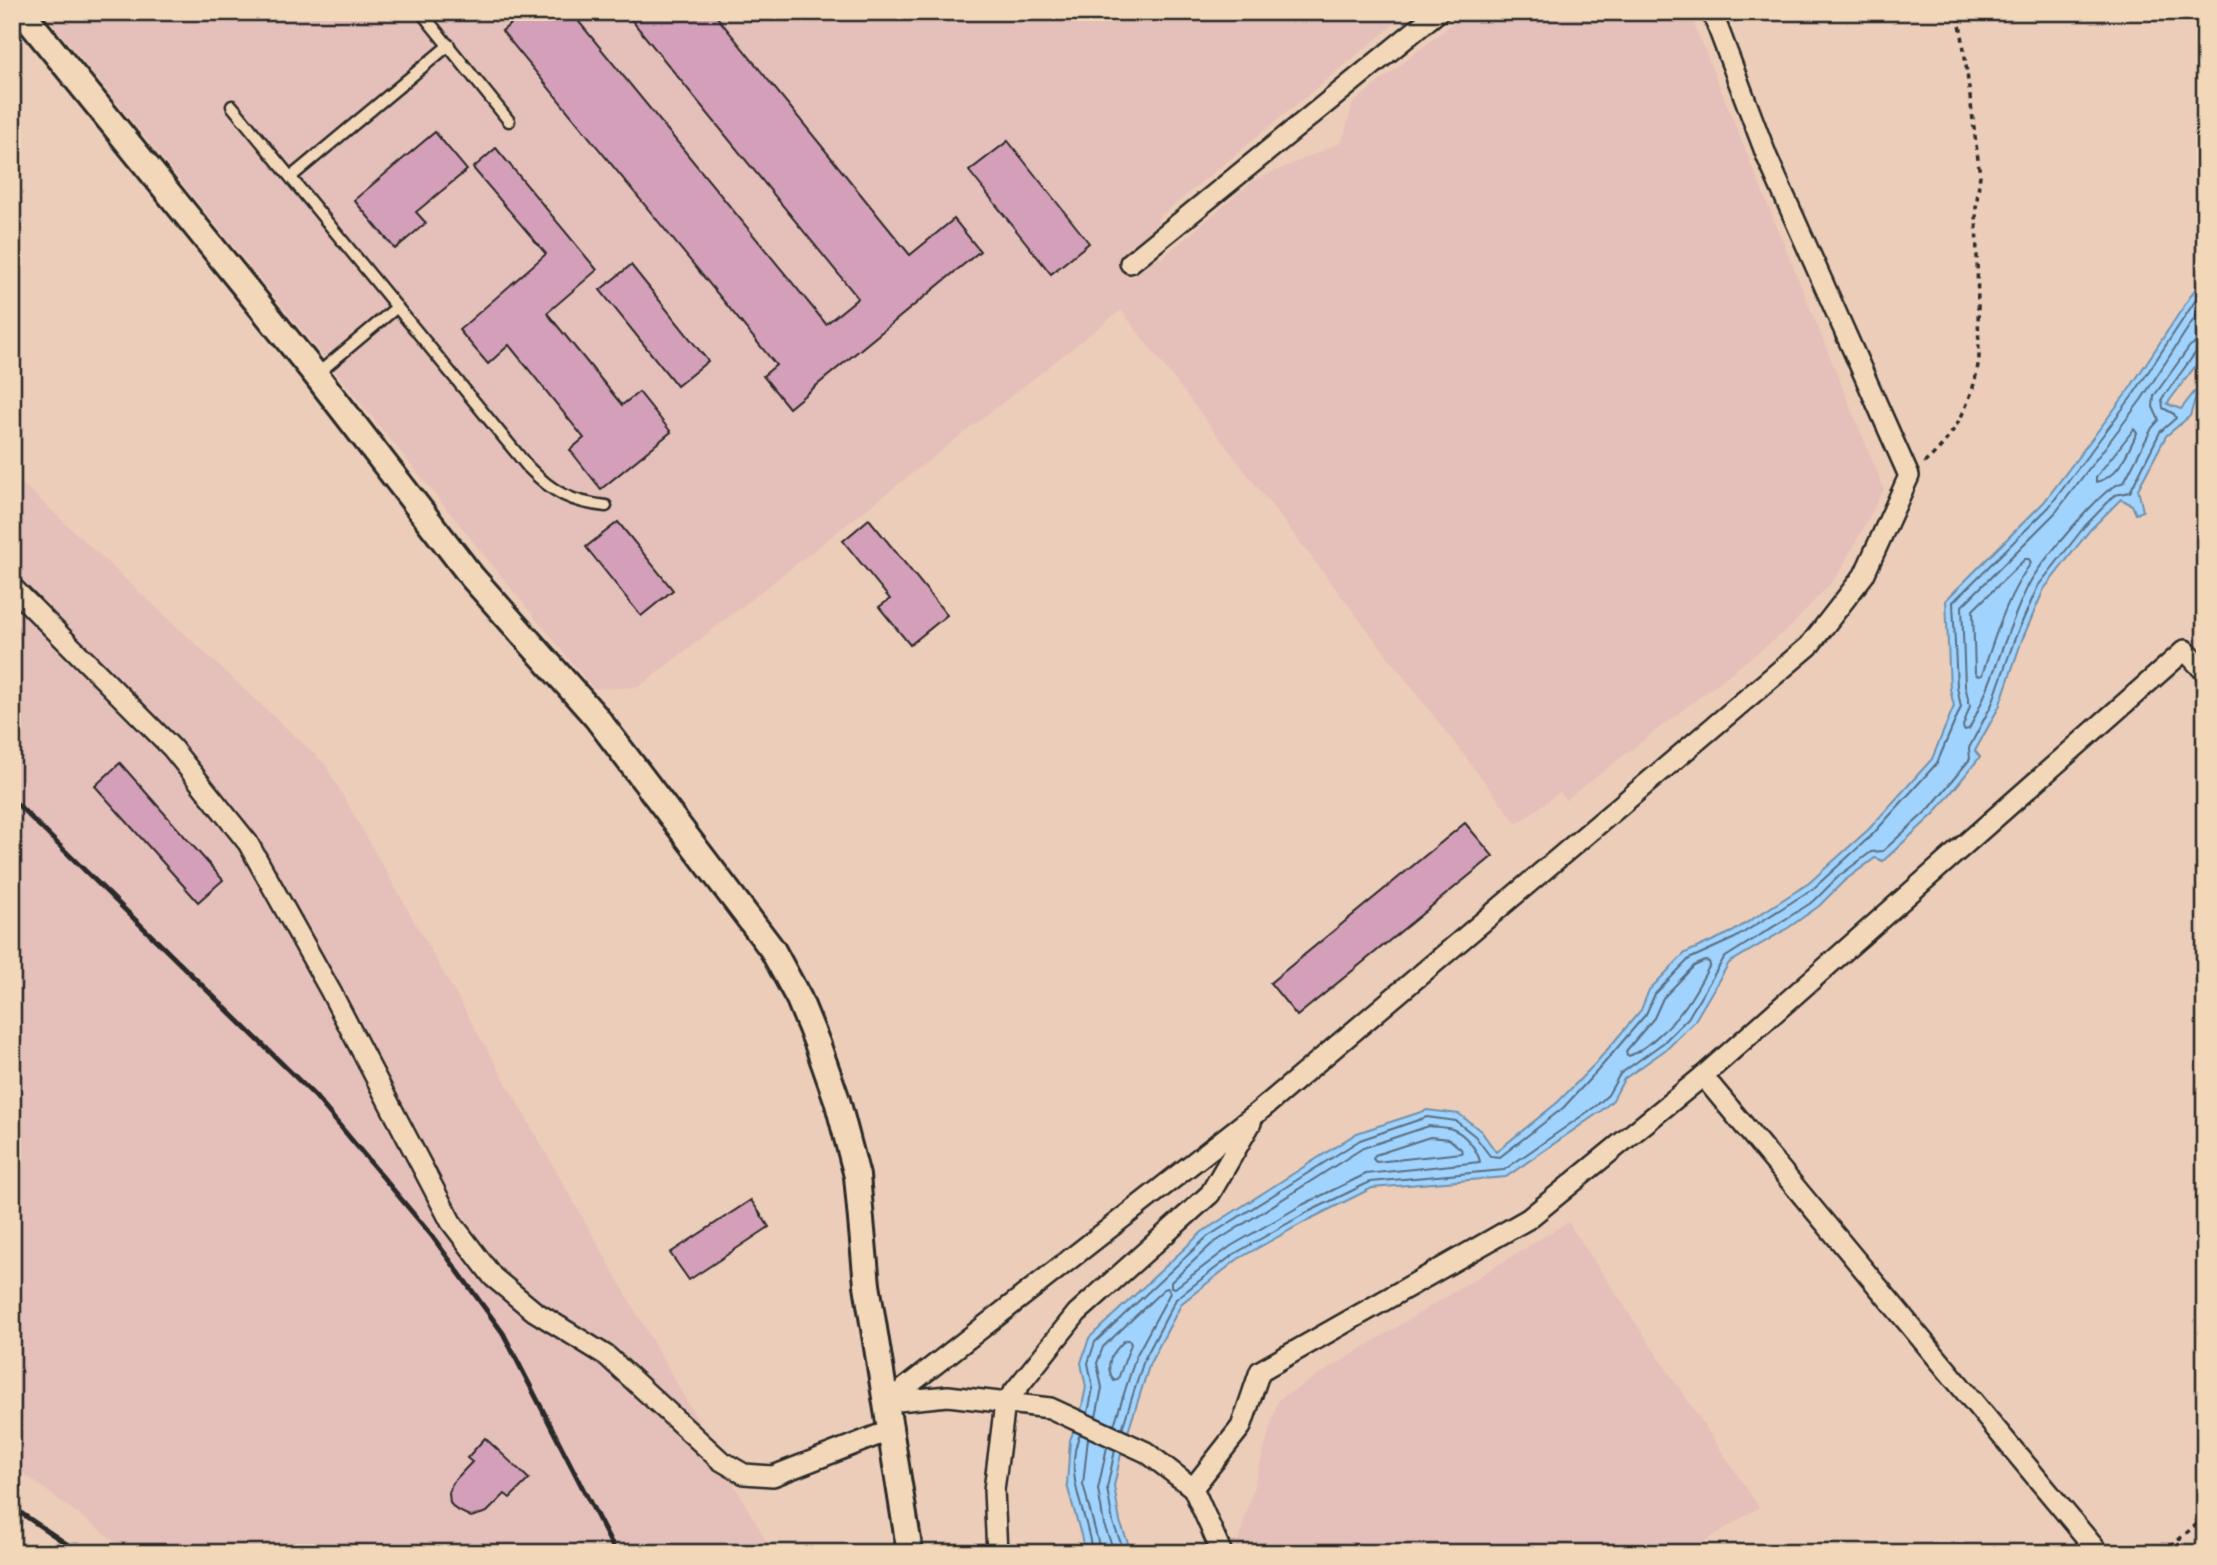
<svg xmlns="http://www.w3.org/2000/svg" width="2217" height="1565" font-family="'Gochi Hand',sans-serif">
<rect width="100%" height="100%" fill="#eccdb9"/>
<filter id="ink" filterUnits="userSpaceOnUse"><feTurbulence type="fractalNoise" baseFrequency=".0143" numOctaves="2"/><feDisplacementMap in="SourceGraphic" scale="14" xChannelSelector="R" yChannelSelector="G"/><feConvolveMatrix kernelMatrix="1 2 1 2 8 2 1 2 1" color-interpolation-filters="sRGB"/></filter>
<g filter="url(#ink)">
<g fill="#e5bfb9">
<polygon points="43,12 1409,12 1157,219 1160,260 1253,181 1342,142 1353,103 1467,12 1689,12 1884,489 1838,575 1788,629 1566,800 1560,792 1517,824 1121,310 639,687 593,689"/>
<polygon points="12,474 325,764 773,1553 131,1553 12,1465"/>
<polygon points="1568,1222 1759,1507 1686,1553 1235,1553 1278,1400"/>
</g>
<polygon fill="#a0d3fe" stroke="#7190aa" stroke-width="2" points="2205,274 2205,353 2167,404 2181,409 2199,386 2190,416 2166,436 2138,489 2143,511 2136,514 2132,505 2121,499 2090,530 2044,589 2022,640 1999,707 1975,751 1980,757 1934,814 1883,861 1875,858 1844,881 1819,906 1788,928 1729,963 1694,1022 1668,1048 1624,1079 1613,1100 1601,1111 1506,1177 1372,1188 1310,1219 1238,1259 1182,1303 1150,1363 1121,1454 1114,1486 1120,1522 1132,1553 1086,1553 1067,1485 1070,1440 1081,1411 1086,1387 1081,1363 1089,1338 1202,1232 1357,1133 1427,1110 1459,1114 1481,1131 1496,1152 1558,1102 1595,1064 1641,1010 1649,990 1685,953 1732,932 1809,883 1869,829 1932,759 1954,706 1950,689 1946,600 2044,502 2128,391"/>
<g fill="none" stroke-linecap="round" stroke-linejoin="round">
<g stroke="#5a6e7f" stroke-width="2">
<path d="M2205 302 2141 400 2056 512 1962 606 1965 686 1970 706 1963 726 1964 730 1969 729C1994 682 2005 631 2029 584 2039 565 2071 528 2086 512 2098 500 2108 487 2124 482L2152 428 2159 420 2153 407 2154 396 2190 346 2197 342 2205 341"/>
<path d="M2134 429 2137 433C2127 453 2119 477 2096 482V477Z"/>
<path d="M2025 559H2029L2031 563C2007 595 1995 637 1982 675L1978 676 1975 673 1973 610Z"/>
<path d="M1705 961 1709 962 1710 965C1701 981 1692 999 1681 1012 1672 1024 1640 1055 1627 1056L1626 1051 1654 1018 1663 998 1694 966Z"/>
<path d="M1429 1126C1436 1127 1445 1127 1452 1129 1464 1133 1478 1150 1480 1162L1366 1174 1302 1205 1231 1246 1175 1288 1171 1287V1282L1212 1244 1363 1148Z"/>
<polygon points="1430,1137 1449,1139 1461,1149 1462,1153 1376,1162 1373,1159 1375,1155"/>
<path d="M1125 1340H1129L1131 1344 1118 1379 1114 1381C1103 1364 1112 1353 1125 1340Z"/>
<polyline points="1088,1413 1093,1388 1088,1363 1095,1342 1207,1237 1360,1140 1427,1117 1456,1121 1475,1136 1490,1156 1500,1157 1563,1108 1600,1068 1646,1014 1655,994 1689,959 1735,938 1814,888 1873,834 1937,763 1961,707 1957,687 1953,602 2049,507 2133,395 2205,286"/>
<polyline points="1096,1417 1102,1388 1097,1363 1103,1347 1164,1289 1168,1288 1170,1293 1136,1356 1114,1425"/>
<polyline points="1122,1429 1144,1360 1176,1299 1234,1254 1306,1213 1370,1182 1504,1170 1596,1106 1608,1095 1620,1074 1663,1043 1688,1018 1724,958 1814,901 1839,876 1871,852 1883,851 1929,809 1970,759 1969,748 1992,704 2015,638 2038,586 2085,526 2115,495 2130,492 2160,432 2176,418 2174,414 2163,408 2162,399 2196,352 2205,349"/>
<path d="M1080 1434C1062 1477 1088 1512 1092 1553"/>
<polyline points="1088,1438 1083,1484 1101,1553"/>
<polyline points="1107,1447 1098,1489 1104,1525 1115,1553"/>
<polyline points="1115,1450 1107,1488 1113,1523 1125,1553"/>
</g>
</g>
<g fill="#d49fb8" stroke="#2b2b2b" stroke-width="2">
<polygon points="525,12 571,12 826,324 858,298 625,12 713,12 910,255 954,219 980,251 789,408 763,376 776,365 502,31"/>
<polygon points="435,132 467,170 416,212 426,223 395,249 354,200"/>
<polygon points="1008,141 1089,243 1051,274 969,171"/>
<polygon points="496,148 597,270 547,313 622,405 639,392 671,432 601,489 570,450 584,438 509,345 488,364 459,330 546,254 473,168"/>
<polygon points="631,265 708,361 677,386 600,290"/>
<polygon points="869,519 947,615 910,645 879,607 890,599 843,541"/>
<polygon points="618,522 673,590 641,616 586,547"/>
<polygon points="120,763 223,880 198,902 95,786"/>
<polygon points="1465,823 1493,856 1297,1016 1270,983"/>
<polygon points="751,1200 769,1227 689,1280 670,1253"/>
<polygon points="485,1438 529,1479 510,1498 505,1494 487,1512 471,1517 455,1509 450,1503 449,1493 452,1483 472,1462 467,1458"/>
</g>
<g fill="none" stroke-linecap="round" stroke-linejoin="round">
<defs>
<g id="service">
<polyline points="421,12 509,121"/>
<path d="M232 106 528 467C553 493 571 502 606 506"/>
<polyline points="292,176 449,45"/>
<polyline points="316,375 397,307"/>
</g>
<g id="minor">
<polyline points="1130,263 1438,12"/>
<polyline points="12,587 172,748 248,843 331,992 451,1222 493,1277 534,1311 607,1356 720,1460 744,1474 773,1476 891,1430"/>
<polyline points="1703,1076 2099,1553"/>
<polyline points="887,1402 1257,1113 1809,646 1864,575 1909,476 1767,157 1712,12"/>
<polyline points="888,1402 948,1396 1050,1408 1146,1452 1193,1488 1222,1553"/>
<polyline points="1193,1488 1241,1427 1260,1371 1528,1219 1703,1076 2185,650 2205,672"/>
<polyline points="997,1553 994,1490 1005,1403 1077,1313 1210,1194 1251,1123"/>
</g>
<polyline id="tertiary" points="22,12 316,375 472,577 596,717 772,949 799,999 817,1043 837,1100 857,1176 867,1285 910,1553"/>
</defs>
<use href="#service" stroke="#2b2b2b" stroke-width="15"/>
<use href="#minor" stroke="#2b2b2b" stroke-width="24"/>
<use href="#tertiary" stroke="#2b2b2b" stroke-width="30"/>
<g stroke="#2b2b2b" stroke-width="3.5" stroke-dasharray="5 5" stroke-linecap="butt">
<path d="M1924 463C1956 437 1975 396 1979 357L1976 208 1980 175 1962 34 1957 12"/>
<polyline points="2163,1553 2205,1517"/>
</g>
<use href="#service" stroke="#f2d8b9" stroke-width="10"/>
<use href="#minor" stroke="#f2d8b9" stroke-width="19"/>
<use href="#tertiary" stroke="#f2d8b9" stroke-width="24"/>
<g stroke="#2b2b2b" stroke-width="5">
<polyline points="12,799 315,1096 432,1236 503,1333 616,1553"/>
<polyline points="12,1507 80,1553"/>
</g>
</g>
</g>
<rect width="2217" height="1565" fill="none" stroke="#f2d8b9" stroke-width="42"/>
<rect x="21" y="21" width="2175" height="1523" fill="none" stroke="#2b2b2b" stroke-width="2.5" filter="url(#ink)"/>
</svg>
